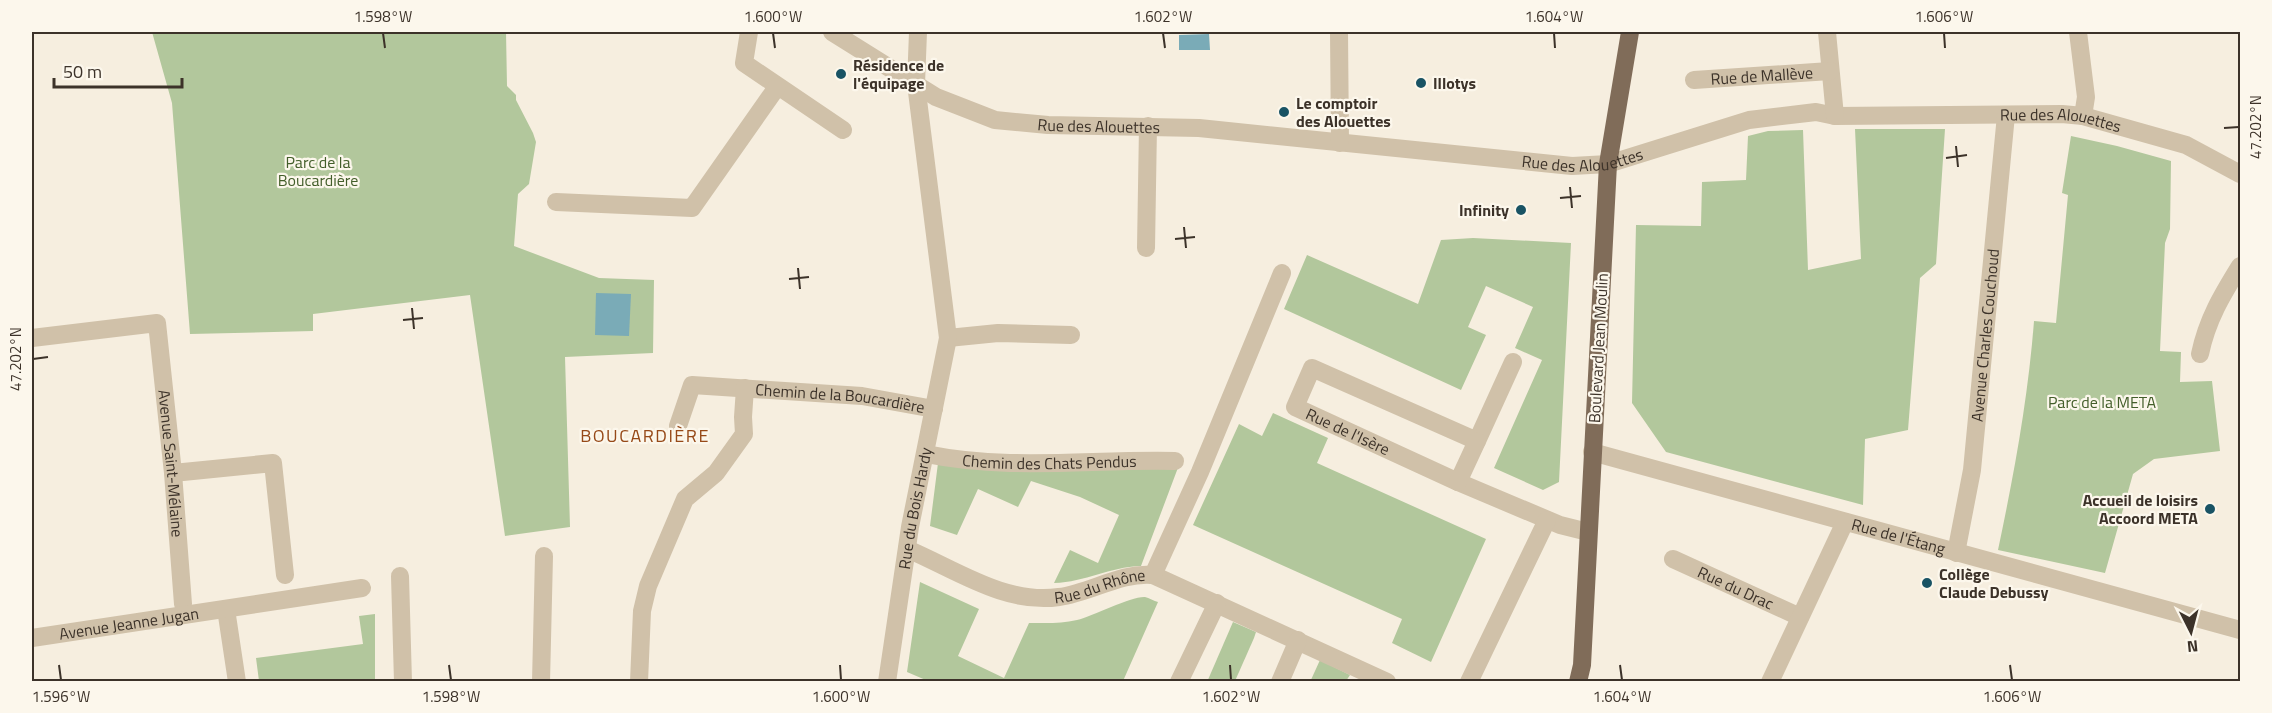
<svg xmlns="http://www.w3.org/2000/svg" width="2272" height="713" font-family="'Titillium Web',sans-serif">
<rect width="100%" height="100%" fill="#f6eedf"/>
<g fill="#b2c79c">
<polygon points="152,32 506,32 507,86 516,95 516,100 533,133 536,142 529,184 518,194 514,246 599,278 654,280 653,353 565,357 570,527 505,536 470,295 313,314 313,331 190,334 172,103"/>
<polygon points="1855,129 1945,129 1936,264 1920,278 1908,430 1865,439 1863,505 1666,452 1632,403 1636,225 1701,226 1702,182 1746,180 1748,136 1768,131 1803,130 1808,270 1861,259"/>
<path d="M2071 136 2117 146 2171 161 2170 229 2165 243 2160 351 2181 352 2180 382 2212 381 2220 451 2154 459 2133 474 2105 573 1998 550C2014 474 2028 399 2034 321L2056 323 2068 195 2062 193Z"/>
<polygon points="1473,238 1571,243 1559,482 1543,490 1494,468 1542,360 1515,348 1533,307 1486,286 1468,327 1486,335 1461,390 1284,309 1307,255 1418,304 1441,240"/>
<polygon points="1273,413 1328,438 1317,463 1486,539 1431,662 1392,643 1402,619 1193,525 1239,424 1262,436"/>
<path d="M938 463 1179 465 1141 566C1109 567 1086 582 1054 583L1070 550 1098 563 1119 515 1080 497 1031 481 1018 507 978 489 957 535 930 526Z"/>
<path d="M920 582 979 609 958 656 1004 678 1029 623C1045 623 1061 624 1077 620 1093 616 1132 596 1145 597 1149 598 1154 601 1158 602L1123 681H928L907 672Z"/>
<polygon points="375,614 375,681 259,681 256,658 363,644 359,616"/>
<polygon points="1233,622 1256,632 1254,638 1235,681 1207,682"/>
<polygon points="1320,660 1350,675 1346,681 1310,682"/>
</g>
<g fill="#7aabb7">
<polygon points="1209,34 1210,50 1179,50 1179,35"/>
<polygon points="596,293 631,294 629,336 595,335"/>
</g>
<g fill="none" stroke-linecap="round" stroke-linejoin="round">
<g stroke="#d0c1a9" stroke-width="18">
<polyline points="749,32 744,63 843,130"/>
<path id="s1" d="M832 32 936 97 995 120 1048 125 1199 128 1572 166 1608 164 1749 120 1816 112 1835 116 2062 114 2083 116 2186 145 2240 174"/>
<polyline points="1339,32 1340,143"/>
<polyline points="1827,32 1835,116"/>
<polyline points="2078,32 2086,97 2083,116"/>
<path id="s2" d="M1694 80 1830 71"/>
<polyline points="556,202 692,208 777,87"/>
<polyline points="1146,248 1148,126"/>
<path id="s3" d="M32 338 157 323 173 473 183 604"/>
<polyline points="948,338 998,333 1071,335"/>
<path d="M2200 354C2207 320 2222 295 2240 266"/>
<path id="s4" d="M1513 362 1477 441 1312 368 1295 407 1458 482 1560 525 1588 532"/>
<path id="s5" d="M678 426 692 385 862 396 934 409"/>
<path id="s6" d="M1592 452 2240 630"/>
<path id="s7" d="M926 454C1010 471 1090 459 1175 461"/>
<polyline points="173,473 273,463 285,575"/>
<polyline points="1458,482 1477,441"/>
<path id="s8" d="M907 549C955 569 1005 605 1059 597 1091 593 1120 572 1153 575L1387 682"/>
<path id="s9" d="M1956 553 1972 470 2006 115"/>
<path id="s10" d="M1673 559 1800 617"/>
<polyline points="1153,575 1200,472 1282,273"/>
<polyline points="400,576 403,682"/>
<polyline points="226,609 237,682"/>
<path id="s11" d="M32 638 362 588"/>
<polyline points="541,682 544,556"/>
<polyline points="639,682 642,611 648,586 685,499 716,473 744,434 743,417 745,388"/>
<path id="s12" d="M887 682 910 527 948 338 916 84 918 32"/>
<polyline points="1179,682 1217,603"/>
<polyline points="1280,682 1298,640"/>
<polyline points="1469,682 1547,520"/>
<polyline points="1770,682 1845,522"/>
</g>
<polyline stroke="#806c59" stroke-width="18" points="1578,682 1582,665 1608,164 1630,32"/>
</g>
<path fill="none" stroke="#3c3229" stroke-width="2" d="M383 33 385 48M773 33 775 48M1163 33 1165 48M1554 33 1555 48M1944 33 1945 48M2224 128 2239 127M1956 146 1958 167M1946 158 1967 155M1570 187 1572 208M1560 198 1581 196M1184 227 1186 248M1175 239 1195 237M798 268 800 289M789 279 809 277M412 308 414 329M403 320 423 318M33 359 48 357M59 665 61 680M449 665 451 680M840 665 841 680M1230 665 1231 680M1620 665 1622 680M2010 665 2012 680"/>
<g fill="#195364" stroke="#fcf7ec" stroke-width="2">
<circle cx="841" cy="74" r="6"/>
<circle cx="1421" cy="83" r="6"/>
<circle cx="1284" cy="112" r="6"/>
<circle cx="1521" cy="210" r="6"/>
<circle cx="2210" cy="509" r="6"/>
<circle cx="1927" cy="583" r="6"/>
</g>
<g text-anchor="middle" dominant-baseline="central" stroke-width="4.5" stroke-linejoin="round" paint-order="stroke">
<g font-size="16" font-weight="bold" fill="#3c3229" stroke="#fcf7ec" text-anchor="start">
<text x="853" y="65">Résidence de<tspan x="853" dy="18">l'équipage</tspan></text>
<text x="1433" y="83">Illotys</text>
<text x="1296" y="103">Le comptoir<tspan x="1296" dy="18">des Alouettes</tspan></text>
<text x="1509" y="210" text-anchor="end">Infinity</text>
<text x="2198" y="500" text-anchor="end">Accueil de loisirs<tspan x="2198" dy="18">Accoord META</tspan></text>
<text x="1939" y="574">Collège<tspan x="1939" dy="18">Claude Debussy</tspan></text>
</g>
<g font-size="16" fill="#3c3229" stroke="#fcf7ec">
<text stroke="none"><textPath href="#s2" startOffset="68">Rue de Mallève</textPath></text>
<text stroke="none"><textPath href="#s1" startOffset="1262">Rue des Alouettes</textPath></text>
<text stroke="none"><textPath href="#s1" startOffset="290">Rue des Alouettes</textPath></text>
<text stroke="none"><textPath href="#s1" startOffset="776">Rue des Alouettes</textPath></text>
<text stroke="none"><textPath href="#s9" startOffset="220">Avenue Charles Couchoud</textPath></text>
<text transform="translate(1598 348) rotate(-87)">Boulevard Jean Moulin</text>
<text stroke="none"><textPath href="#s5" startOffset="192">Chemin de la Boucardière</textPath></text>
<text stroke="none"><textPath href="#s4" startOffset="368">Rue de l'Isère</textPath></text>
<text stroke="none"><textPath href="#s7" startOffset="124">Chemin des Chats Pendus</textPath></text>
<text stroke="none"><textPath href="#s3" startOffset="267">Avenue Saint-Mélaine</textPath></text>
<text stroke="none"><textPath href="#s12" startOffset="176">Rue du Bois Hardy</textPath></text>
<text stroke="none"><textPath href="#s6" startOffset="318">Rue de l'Étang</textPath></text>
<text stroke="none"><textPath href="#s8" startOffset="204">Rue du Rhône</textPath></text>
<text stroke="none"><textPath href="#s10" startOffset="69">Rue du Drac</textPath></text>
<text stroke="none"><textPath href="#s11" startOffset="98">Avenue Jeanne Jugan</textPath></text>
</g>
<g font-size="16" fill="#435e2a" stroke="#fcf7ec">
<text x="318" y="162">Parc de la<tspan x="318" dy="18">Boucardière</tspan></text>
<text x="2102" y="402">Parc de la META</text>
</g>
<g font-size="18" letter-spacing="1.5" fill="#964918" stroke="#fcf7ec">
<text x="645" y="435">BOUCARDIÈRE</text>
</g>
</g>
<rect width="2272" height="713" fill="none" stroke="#fcf7ec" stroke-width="66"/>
<g transform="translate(2191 632) rotate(174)" stroke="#fcf7ec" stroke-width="4.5" paint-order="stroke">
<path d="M0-4.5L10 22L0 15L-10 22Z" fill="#3c3229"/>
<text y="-9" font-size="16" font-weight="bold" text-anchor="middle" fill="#3c3229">N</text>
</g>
<path d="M54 78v9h128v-9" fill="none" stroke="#3c3229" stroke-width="3"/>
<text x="63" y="78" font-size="18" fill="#3c3229" stroke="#fcf7ec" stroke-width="4.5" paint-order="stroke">50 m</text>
<rect x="33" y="33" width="2206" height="647" fill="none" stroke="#3c3229" stroke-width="2"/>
<g font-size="15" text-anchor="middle" fill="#3c3229">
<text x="383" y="22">1.598°W</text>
<text x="773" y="22">1.600°W</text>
<text x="1163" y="22">1.602°W</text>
<text x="1554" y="22">1.604°W</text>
<text x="1944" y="22">1.606°W</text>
<text transform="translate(2256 127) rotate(-90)" y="5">47.202°N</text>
<text transform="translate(16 359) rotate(-90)" y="5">47.202°N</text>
<text x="61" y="702">1.596°W</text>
<text x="451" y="702">1.598°W</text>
<text x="841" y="702">1.600°W</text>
<text x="1231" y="702">1.602°W</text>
<text x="1622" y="702">1.604°W</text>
<text x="2012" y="702">1.606°W</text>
</g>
</svg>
